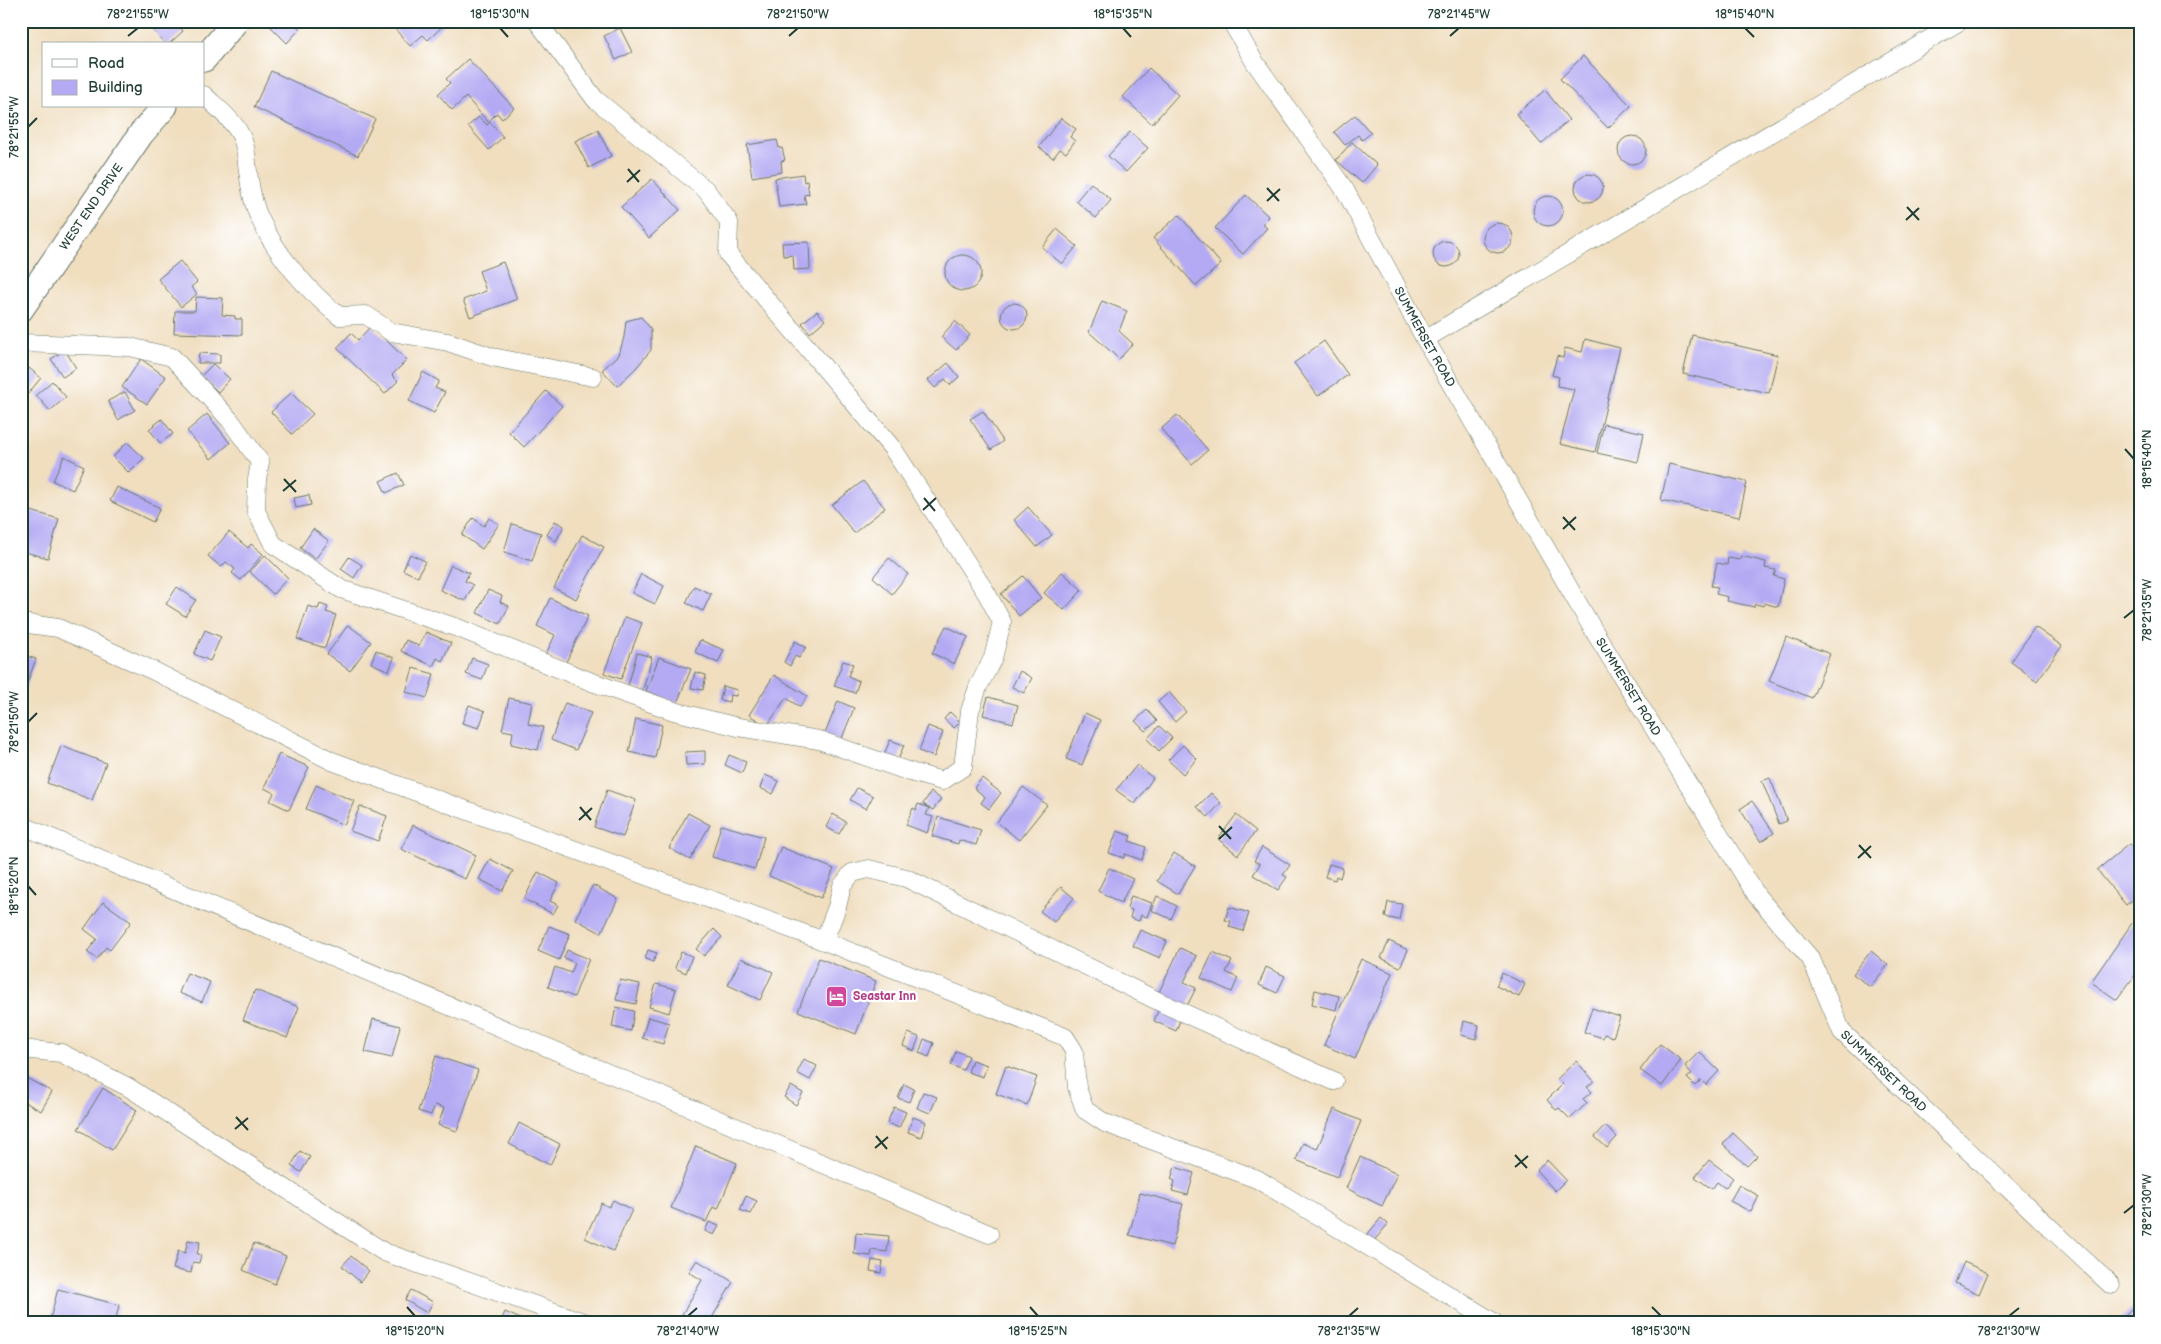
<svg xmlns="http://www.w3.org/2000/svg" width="2161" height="1344" font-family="'Balsamiq Sans',sans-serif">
<rect width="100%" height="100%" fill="#fff"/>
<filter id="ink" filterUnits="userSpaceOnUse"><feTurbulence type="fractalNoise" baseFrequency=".02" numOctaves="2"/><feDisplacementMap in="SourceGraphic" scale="10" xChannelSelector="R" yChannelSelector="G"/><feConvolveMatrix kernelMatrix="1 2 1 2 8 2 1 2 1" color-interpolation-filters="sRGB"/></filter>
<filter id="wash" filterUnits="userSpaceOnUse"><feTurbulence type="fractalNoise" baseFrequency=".0096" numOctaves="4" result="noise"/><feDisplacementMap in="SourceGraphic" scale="20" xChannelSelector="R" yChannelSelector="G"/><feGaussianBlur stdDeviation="1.12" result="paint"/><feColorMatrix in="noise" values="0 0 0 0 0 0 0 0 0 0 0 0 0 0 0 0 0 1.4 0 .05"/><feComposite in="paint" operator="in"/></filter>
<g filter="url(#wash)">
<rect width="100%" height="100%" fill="#f0debf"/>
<g id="blocks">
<g fill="#b4aaf3">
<polygon points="145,21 175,21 183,31 169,44 165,44"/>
<polygon points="265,21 292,21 300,29 287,43"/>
<polygon points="388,21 445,21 446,23 428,40 423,35 410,46"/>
<polygon points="620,28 632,52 616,60 604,36"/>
<polygon points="1583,56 1631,106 1608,128 1560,79"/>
<polygon points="468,59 514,108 502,119 497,113 488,122 466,97 452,110 438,94 450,83 446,79"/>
<polygon points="1149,68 1178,95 1152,124 1123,97"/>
<polygon points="271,71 375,119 358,156 254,107"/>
<polygon points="1545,90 1569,120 1541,144 1516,114"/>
<polygon points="1355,115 1371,133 1362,140 1358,135 1345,145 1334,132"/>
<polygon points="479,117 487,125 490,122 503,137 489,150 468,126"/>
<polygon points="1061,118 1076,129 1070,137 1075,141 1066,153 1060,149 1053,158 1039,147"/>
<polygon points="598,130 611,156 589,168 575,141"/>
<polygon points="1130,132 1148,148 1126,172 1108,156"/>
<circle cx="1632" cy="150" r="14"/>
<polygon points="777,140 779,148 782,148 785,160 781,161 782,172 752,177 747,145"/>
<polygon points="1352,142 1377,165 1362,183 1336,160"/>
<polygon points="803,174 804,182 807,181 809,194 804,195 806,204 779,207 775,178"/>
<circle cx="1589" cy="188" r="14"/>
<polygon points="652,179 680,210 649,238 621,207"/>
<polygon points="1091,183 1111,200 1096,218 1076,201"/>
<polygon points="1246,195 1269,217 1262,224 1267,228 1243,254 1215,228"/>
<circle cx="1548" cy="211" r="15"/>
<polygon points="1179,215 1221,264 1196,286 1153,238"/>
<circle cx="1498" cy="238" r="15"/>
<polygon points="1057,229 1077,246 1062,264 1042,247"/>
<circle cx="1446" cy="254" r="13"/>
<polygon points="809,242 810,269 794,270 793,255 783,256 782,243"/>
<circle cx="963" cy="273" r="18"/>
<polygon points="180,261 197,282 191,287 197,294 181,307 158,279"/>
<polygon points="503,262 517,299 470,317 463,300 486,291 479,271"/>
<polygon points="196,297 223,298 222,315 235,316 235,319 242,319 242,335 174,333 175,311 195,311"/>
<polygon points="1102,301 1127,311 1119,331 1133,344 1119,359 1089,332"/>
<circle cx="1014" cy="316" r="13"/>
<polygon points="817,311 825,320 810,333 802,323"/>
<polygon points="641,317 651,329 651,350 636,368 617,386 602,370 619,355 624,337 626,321"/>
<polygon points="955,321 970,335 956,350 941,337"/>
<polygon points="371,326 407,360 392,375 398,381 385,394 337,348 351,333 358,340"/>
<polygon points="1692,335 1778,355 1769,393 1683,374"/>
<polygon points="1585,339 1620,348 1595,452 1560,444 1574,389 1557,386 1559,377 1552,375 1557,356 1563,358 1565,348 1582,352"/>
<polygon points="1324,341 1348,375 1318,396 1294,363"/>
<polygon points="65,350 76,368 63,377 51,359"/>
<polygon points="199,353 220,354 220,363 198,363"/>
<polygon points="141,359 166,377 147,404 122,387"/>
<polygon points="948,363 959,377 950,385 945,379 935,388 928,380"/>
<polygon points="213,364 230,379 218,392 201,376"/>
<polygon points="29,368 41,378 21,402 21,378"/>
<polygon points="423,372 439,381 435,388 445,392 434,413 409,401"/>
<polygon points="52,381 66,397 50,411 36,395"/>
<polygon points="546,391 562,406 524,447 509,432"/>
<polygon points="125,392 135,410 118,420 108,401"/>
<polygon points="291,393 313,414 292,434 271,412"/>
<polygon points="983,411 1003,441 991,450 970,419"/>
<polygon points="207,414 230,443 211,459 187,431"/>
<polygon points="1177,415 1208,450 1192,464 1161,429"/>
<polygon points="162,419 173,434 160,443 149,429"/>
<polygon points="1604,424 1644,433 1638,462 1597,453"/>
<polygon points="127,442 144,458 129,473 113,457"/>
<polygon points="64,456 84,466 73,490 53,481"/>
<polygon points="1669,464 1747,482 1739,517 1661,500"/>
<polygon points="398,473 404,485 386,493 380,481"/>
<polygon points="863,481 885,508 854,533 832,505"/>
<polygon points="117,487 160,508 153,522 110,501"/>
<polygon points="309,495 311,505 296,508 294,498"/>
<polygon points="1028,507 1052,535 1037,547 1014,520"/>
<polygon points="31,511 59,519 48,558 21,551"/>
<polygon points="473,518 484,526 489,518 499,524 482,549 462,535"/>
<polygon points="555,521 564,526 556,541 547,535"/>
<polygon points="512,524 541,533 532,561 504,552"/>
<polygon points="313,529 329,541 315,559 300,548"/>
<polygon points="229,532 248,548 251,544 263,554 241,580 232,573 235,569 226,562 221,567 208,556"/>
<polygon points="582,535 604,547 576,599 554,588"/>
<polygon points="410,554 425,561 418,577 403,570"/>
<polygon points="265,555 288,578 273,594 250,572"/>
<polygon points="1741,556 1766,562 1765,568 1776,570 1774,576 1784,579 1778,607 1764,603 1764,606 1755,604 1754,607 1727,601 1728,597 1716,594 1718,587 1711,586 1717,563 1727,565 1728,558 1740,560"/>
<polygon points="349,557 362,565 354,578 341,569"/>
<polygon points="889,558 908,574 892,594 873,577"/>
<polygon points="451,565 469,573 465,581 473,585 465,601 440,590"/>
<polygon points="1062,572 1082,590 1064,610 1044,593"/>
<polygon points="641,574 664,586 655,604 632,593"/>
<polygon points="1023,576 1041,598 1019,616 1001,594"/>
<polygon points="694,586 711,594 703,611 686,603"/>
<polygon points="177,587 196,600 185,616 166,604"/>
<polygon points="488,590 502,596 500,602 509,606 500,624 477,613"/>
<polygon points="550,598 588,616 565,664 546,654 555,635 537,626"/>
<polygon points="320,604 328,607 326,612 336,615 325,648 297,639 308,606 318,609"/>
<polygon points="625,617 642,623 621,679 604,673"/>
<polygon points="348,625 371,642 350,671 327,654"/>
<polygon points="946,626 968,637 954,664 932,653"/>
<polygon points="2035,627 2062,646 2037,681 2011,662"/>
<polygon points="205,630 221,637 210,661 194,654"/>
<polygon points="426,632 451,643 442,661 437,658 433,666 401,651 406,640 419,646"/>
<polygon points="1786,637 1830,654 1812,698 1769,681"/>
<polygon points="700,640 724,650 718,663 695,652"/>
<polygon points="795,641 806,647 799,658 795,656 790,666 784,662"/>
<polygon points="376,650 394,658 389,671 371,663"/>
<polygon points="637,653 652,657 643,690 628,686"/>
<polygon points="21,654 36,659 25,689 21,688"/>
<polygon points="659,657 691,669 677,703 646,691"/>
<polygon points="472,658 488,664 482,680 466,674"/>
<polygon points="843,661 853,664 848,676 859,681 855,693 834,686"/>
<polygon points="413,668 434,674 427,698 406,692"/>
<polygon points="1020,671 1032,678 1024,693 1012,687"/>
<polygon points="695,672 706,675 703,690 691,688"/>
<polygon points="774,675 807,696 800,707 786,698 767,726 749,715"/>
<polygon points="723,686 737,690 736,696 730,695 729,702 720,700"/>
<polygon points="1169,692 1186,712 1175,722 1158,702"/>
<polygon points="988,697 1018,705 1013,723 983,715"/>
<polygon points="509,698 532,703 528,724 543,727 538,750 511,744 513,732 502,730"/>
<polygon points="838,701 854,708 841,741 825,734"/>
<polygon points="565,703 591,713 576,750 551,740"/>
<polygon points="469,705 485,711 479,728 462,723"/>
<polygon points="1147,710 1157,721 1145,731 1135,721"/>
<polygon points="950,712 960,722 954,728 944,719"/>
<polygon points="1085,713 1100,720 1082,765 1066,759"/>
<polygon points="636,719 662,725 655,758 629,752"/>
<polygon points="928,726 943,732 934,757 919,751"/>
<polygon points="1159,726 1172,738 1159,751 1147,739"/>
<polygon points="890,740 904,745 898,760 884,755"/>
<polygon points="1183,745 1197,759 1183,774 1168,760"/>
<polygon points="61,746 106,763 92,800 47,783"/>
<polygon points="705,751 705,764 686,765 685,752"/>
<polygon points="279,754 309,767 289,810 270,801 274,793 264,788"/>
<polygon points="729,755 746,762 742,773 725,765"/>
<polygon points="1137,765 1153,778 1135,804 1116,790"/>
<polygon points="765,775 779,781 773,794 760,788"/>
<polygon points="982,778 1001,793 989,809 981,803 985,797 974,788"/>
<polygon points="1770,778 1787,821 1779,824 1762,781"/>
<polygon points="316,785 354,801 344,825 306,809"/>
<polygon points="1023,787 1047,805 1019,840 997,822"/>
<polygon points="857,788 873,796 866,809 850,800"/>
<polygon points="607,790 636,800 623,837 594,827"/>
<polygon points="931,792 941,799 933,810 923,804"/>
<polygon points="1211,793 1221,803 1208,817 1197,807"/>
<polygon points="1752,801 1774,833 1761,842 1740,809"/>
<polygon points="918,804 929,808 926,815 933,817 927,833 906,825 913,808 916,810"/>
<polygon points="360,806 387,816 378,841 350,831"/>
<polygon points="688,813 710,825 690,860 669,848"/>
<polygon points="833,814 846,822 839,834 826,827"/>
<polygon points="1236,815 1256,831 1238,855 1218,839"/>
<polygon points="938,817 981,830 976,845 959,840 958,844 932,836"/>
<polygon points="413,825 476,855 465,879 401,849"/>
<polygon points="721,825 764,837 755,869 712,857"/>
<polygon points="1117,831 1131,836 1129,841 1146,847 1142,860 1125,854 1124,858 1109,853"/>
<polygon points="2129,844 2140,857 2140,894 2126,905 2097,870"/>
<polygon points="781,847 834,869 821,898 769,876"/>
<polygon points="1262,847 1290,865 1283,875 1287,877 1278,890 1253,875 1260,864 1254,861"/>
<polygon points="1174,853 1195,866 1178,894 1157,881"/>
<polygon points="490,859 513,871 502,891 479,879"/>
<polygon points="1329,864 1343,868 1340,878 1336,876 1335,880 1325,877"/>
<polygon points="1109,868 1133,879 1121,903 1098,891"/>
<polygon points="538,872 559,883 550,901 558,905 553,914 524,899"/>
<polygon points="593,885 618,899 601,933 575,919"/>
<polygon points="1061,887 1074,898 1054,922 1040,911"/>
<polygon points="1131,896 1152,903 1147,917 1141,915 1139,921 1130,918 1132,910 1127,908"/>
<polygon points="1157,896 1177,906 1171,919 1151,910"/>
<polygon points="103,902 131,922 110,950 106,947 97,959 87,952 97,939 84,929"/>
<polygon points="1388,902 1402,904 1399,920 1385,917"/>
<polygon points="1229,907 1249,913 1243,931 1229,927 1231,921 1225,920"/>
<polygon points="2137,916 2140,918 2140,968 2117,1000 2091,982"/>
<polygon points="549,926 570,934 559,960 538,951"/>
<polygon points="714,929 722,937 704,956 696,949"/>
<polygon points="1140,930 1167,941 1160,958 1133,946"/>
<polygon points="1389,941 1408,950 1400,967 1381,958"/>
<polygon points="1180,948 1197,956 1184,982 1196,988 1187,1006 1159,992"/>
<polygon points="567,950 589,959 574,997 548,987 555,967 571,973 575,963 564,958"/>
<polygon points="648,950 657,953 653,962 645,959"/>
<polygon points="1871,951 1888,965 1870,987 1853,974"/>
<polygon points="681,952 692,956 686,973 675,968"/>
<polygon points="1213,952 1232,961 1226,972 1238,978 1232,992 1201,978"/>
<polygon points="741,958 773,972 760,1000 728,985"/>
<polygon points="819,958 876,981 856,1034 798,1011"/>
<polygon points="1361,959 1392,973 1355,1059 1324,1045"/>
<polygon points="1266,967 1285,976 1277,993 1259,985"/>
<polygon points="187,973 210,982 202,1002 179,993"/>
<polygon points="1502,973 1525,984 1519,997 1496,986"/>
<polygon points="620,980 640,984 636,1004 616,1000"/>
<polygon points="656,984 676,989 669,1013 649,1007"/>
<polygon points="255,990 299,1007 287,1038 243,1020"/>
<polygon points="1315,990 1339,996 1336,1010 1312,1004"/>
<polygon points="1160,1006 1182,1015 1176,1031 1154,1021"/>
<polygon points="616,1007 634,1011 631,1031 612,1027"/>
<polygon points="1592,1008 1620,1017 1613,1037 1604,1034 1603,1038 1584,1032"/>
<polygon points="648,1017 669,1023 663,1044 642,1038"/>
<polygon points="373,1019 400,1026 392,1058 365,1052"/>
<polygon points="1464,1021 1479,1025 1476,1039 1461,1035"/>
<polygon points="908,1033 919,1037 914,1051 903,1046"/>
<polygon points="924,1039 934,1043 929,1057 919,1053"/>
<polygon points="1660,1044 1681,1060 1662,1086 1640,1070"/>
<polygon points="956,1051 969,1056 963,1070 951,1065"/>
<polygon points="1699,1052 1719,1071 1706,1085 1701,1080 1695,1086 1687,1078 1692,1074 1685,1066"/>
<polygon points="436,1056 478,1070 457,1131 438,1125 444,1108 435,1105 431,1115 418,1111"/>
<polygon points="804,1059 817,1066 810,1080 797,1073"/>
<polygon points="972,1060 987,1065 983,1077 968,1072"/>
<polygon points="1576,1061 1594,1081 1587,1087 1592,1092 1583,1099 1587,1103 1570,1119 1559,1108 1556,1110 1547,1100 1563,1084 1557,1079"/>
<polygon points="1006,1066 1037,1077 1027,1105 996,1094"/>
<polygon points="21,1075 52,1092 41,1111 21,1100"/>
<polygon points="904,1084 914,1089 909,1102 898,1098"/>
<polygon points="791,1086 803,1093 796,1105 784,1097"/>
<polygon points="103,1088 137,1110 112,1150 78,1129"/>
<polygon points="923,1092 937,1097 930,1113 917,1108"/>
<polygon points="894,1107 906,1112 899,1128 887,1123"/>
<polygon points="1334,1109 1361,1121 1337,1177 1296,1160 1303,1143 1317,1149"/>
<polygon points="913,1117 926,1122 921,1137 908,1132"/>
<polygon points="519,1123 560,1144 550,1165 509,1144"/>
<polygon points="1605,1126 1617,1137 1607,1148 1595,1137"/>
<polygon points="1733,1133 1757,1156 1747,1166 1723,1144"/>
<polygon points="696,1146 737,1163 718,1209 713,1207 706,1222 671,1208"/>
<polygon points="300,1151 310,1157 301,1172 291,1166"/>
<polygon points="1360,1157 1397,1174 1382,1206 1346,1188"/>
<polygon points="1547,1160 1566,1180 1555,1191 1536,1170"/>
<polygon points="1709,1160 1733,1178 1725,1188 1717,1182 1712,1189 1695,1177"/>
<polygon points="1175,1167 1194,1173 1188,1195 1172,1191 1175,1181 1171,1179"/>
<polygon points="1739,1185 1759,1196 1751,1212 1730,1201"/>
<polygon points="1140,1193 1183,1204 1172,1246 1129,1235"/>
<polygon points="746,1196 757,1201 750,1214 740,1210"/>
<polygon points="613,1200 632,1210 613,1251 585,1238 601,1203 609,1207"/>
<polygon points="1381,1218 1388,1224 1373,1242 1366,1236"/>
<polygon points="709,1222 719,1226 714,1235 705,1231"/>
<polygon points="856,1233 889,1236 887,1252 872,1250 871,1256 854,1254"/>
<polygon points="188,1240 200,1242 197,1254 201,1255 199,1263 193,1262 191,1273 173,1269 178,1251 185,1253"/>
<polygon points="254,1243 286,1256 275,1284 243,1270"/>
<polygon points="351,1256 369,1271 360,1282 342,1266"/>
<polygon points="697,1260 733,1282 709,1323 677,1323 702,1280 689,1272"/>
<polygon points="872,1260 883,1262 881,1273 870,1271"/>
<polygon points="1964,1262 1988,1273 1979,1294 1955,1283"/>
<polygon points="58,1289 119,1305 115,1323 49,1323"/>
<polygon points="411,1290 433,1302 427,1313 405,1300"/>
<polygon points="2134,1306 2140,1312 2140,1321 2138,1323 2117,1323"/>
<polygon points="505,1312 529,1323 500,1323"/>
</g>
</g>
</g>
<g filter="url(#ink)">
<use href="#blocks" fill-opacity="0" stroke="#687565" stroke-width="1"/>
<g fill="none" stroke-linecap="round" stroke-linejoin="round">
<defs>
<g id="minor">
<path id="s1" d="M1231 21 1254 61 1345 190 1425 339 1591 626 1757 896 1811 959 1842 1032 2111 1285"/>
<path d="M204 95C216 107 232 119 240 134 247 146 246 159 248 171 250 187 253 205 260 219 277 256 308 291 339 316L366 315 391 332 448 342 492 357 593 377"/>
<polyline points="1425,339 1960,21"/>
<polyline points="21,343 130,347 172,357 230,420 260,462 257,479 256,511 273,544 341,589 458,628 592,682 674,711 738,727 819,740 907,771 942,781 963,767 970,711 978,687 993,658 1002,622 987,594 893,449 728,254 729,222 706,190 595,99 537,21"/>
<polyline points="21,623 58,628 152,670 332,761 824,941 1065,1037 1074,1051 1077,1088 1085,1110 1105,1123 1257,1179 1495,1323"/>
<polyline points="21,825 989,1234"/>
<polyline points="824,941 837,907 842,886 852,873 869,869 906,878 1164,1004 1334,1081"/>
<polyline points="21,1049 61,1053 128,1087 384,1252 586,1323"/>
</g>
<g id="secondary">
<polyline points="204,59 236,21"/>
<path id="s2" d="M21 309 141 134 165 106"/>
</g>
</defs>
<use href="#minor" stroke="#687565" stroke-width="19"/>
<use href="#secondary" stroke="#687565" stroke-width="27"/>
<use href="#minor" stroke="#fff" stroke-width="18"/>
<use href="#secondary" stroke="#fff" stroke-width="25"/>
</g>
</g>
<path fill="none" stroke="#1f3d34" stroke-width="2" d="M500 28 508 37M1123 28 1131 37M1745 28 1754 37M128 36 138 28M789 36 798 28M1450 36 1459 28M28 127 37 118M628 169 639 182M627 182 640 170M1267 188 1279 201M1267 201 1280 189M1907 207 1919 220M1906 220 1919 208M2125 449 2134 459M284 479 296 492M283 491 296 480M924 498 935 511M923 510 936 498M1563 517 1575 530M1563 529 1576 517M2124 618 2134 610M28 722 37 713M580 807 591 820M579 820 592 808M1219 826 1231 839M1219 839 1232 827M1859 845 1871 858M1858 858 1871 846M28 886 36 895M236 1117 248 1130M235 1129 248 1118M876 1136 887 1149M875 1148 888 1137M1515 1155 1527 1168M1515 1167 1528 1156M2124 1213 2134 1205M407 1307 415 1316M1030 1307 1038 1316M1652 1307 1661 1316M688 1316 697 1308M1349 1316 1358 1308M2009 1316 2019 1308"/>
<defs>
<symbol id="hotel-square" viewBox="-11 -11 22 22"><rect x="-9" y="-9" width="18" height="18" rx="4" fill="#d1479c" stroke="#fff"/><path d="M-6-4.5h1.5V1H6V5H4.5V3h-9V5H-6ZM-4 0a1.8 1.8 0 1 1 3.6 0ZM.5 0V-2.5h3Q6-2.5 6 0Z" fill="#fff"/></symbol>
</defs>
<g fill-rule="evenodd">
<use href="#hotel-square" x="824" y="984" width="25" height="25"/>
</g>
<g text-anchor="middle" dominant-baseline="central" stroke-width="4.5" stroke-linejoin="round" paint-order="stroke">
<g font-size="12" fill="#1f3d34" stroke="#fff">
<text stroke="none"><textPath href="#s2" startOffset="124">WEST END DRIVE</textPath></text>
<text stroke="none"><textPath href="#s1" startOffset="371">SUMMERSET ROAD</textPath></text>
<text stroke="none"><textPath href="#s1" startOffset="776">SUMMERSET ROAD</textPath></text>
<text stroke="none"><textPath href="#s1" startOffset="1241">SUMMERSET ROAD</textPath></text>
</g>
<g font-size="12" font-weight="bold" fill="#b23c85" stroke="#fff" text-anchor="start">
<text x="853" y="996">Seastar Inn</text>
</g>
</g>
<rect width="2161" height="1344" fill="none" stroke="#fff" stroke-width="55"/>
<rect x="42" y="42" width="162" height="65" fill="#ffffff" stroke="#a5b1ae"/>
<rect x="52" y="59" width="25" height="8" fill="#ffffff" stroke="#a5b1ae"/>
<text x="88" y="68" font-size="15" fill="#1f3d34">Road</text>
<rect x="52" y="80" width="25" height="15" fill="#b4aaf3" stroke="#a5b1ae"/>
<text x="88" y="92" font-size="15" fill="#1f3d34">Building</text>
<rect x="28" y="28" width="2106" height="1288" fill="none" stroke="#1f3d34" stroke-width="2"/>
<g font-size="12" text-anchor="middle" fill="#1f3d34">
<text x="138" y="18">78°21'55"W</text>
<text x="500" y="18">18°15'30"N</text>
<text x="798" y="18">78°21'50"W</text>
<text x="1123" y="18">18°15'35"N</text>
<text x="1459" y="18">78°21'45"W</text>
<text x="1745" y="18">18°15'40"N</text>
<text transform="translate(14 127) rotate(-90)" y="4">78°21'55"W</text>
<text transform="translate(2147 459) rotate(-90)" y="4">18°15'40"N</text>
<text transform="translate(2147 610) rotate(-90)" y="4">78°21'35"W</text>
<text transform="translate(14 722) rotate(-90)" y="4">78°21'50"W</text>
<text transform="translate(14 886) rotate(-90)" y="4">18°15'20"N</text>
<text transform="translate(2147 1205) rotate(-90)" y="4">78°21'30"W</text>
<text x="415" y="1335">18°15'20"N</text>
<text x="688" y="1335">78°21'40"W</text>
<text x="1038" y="1335">18°15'25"N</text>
<text x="1349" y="1335">78°21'35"W</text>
<text x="1661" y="1335">18°15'30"N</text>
<text x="2009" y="1335">78°21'30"W</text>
</g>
</svg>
